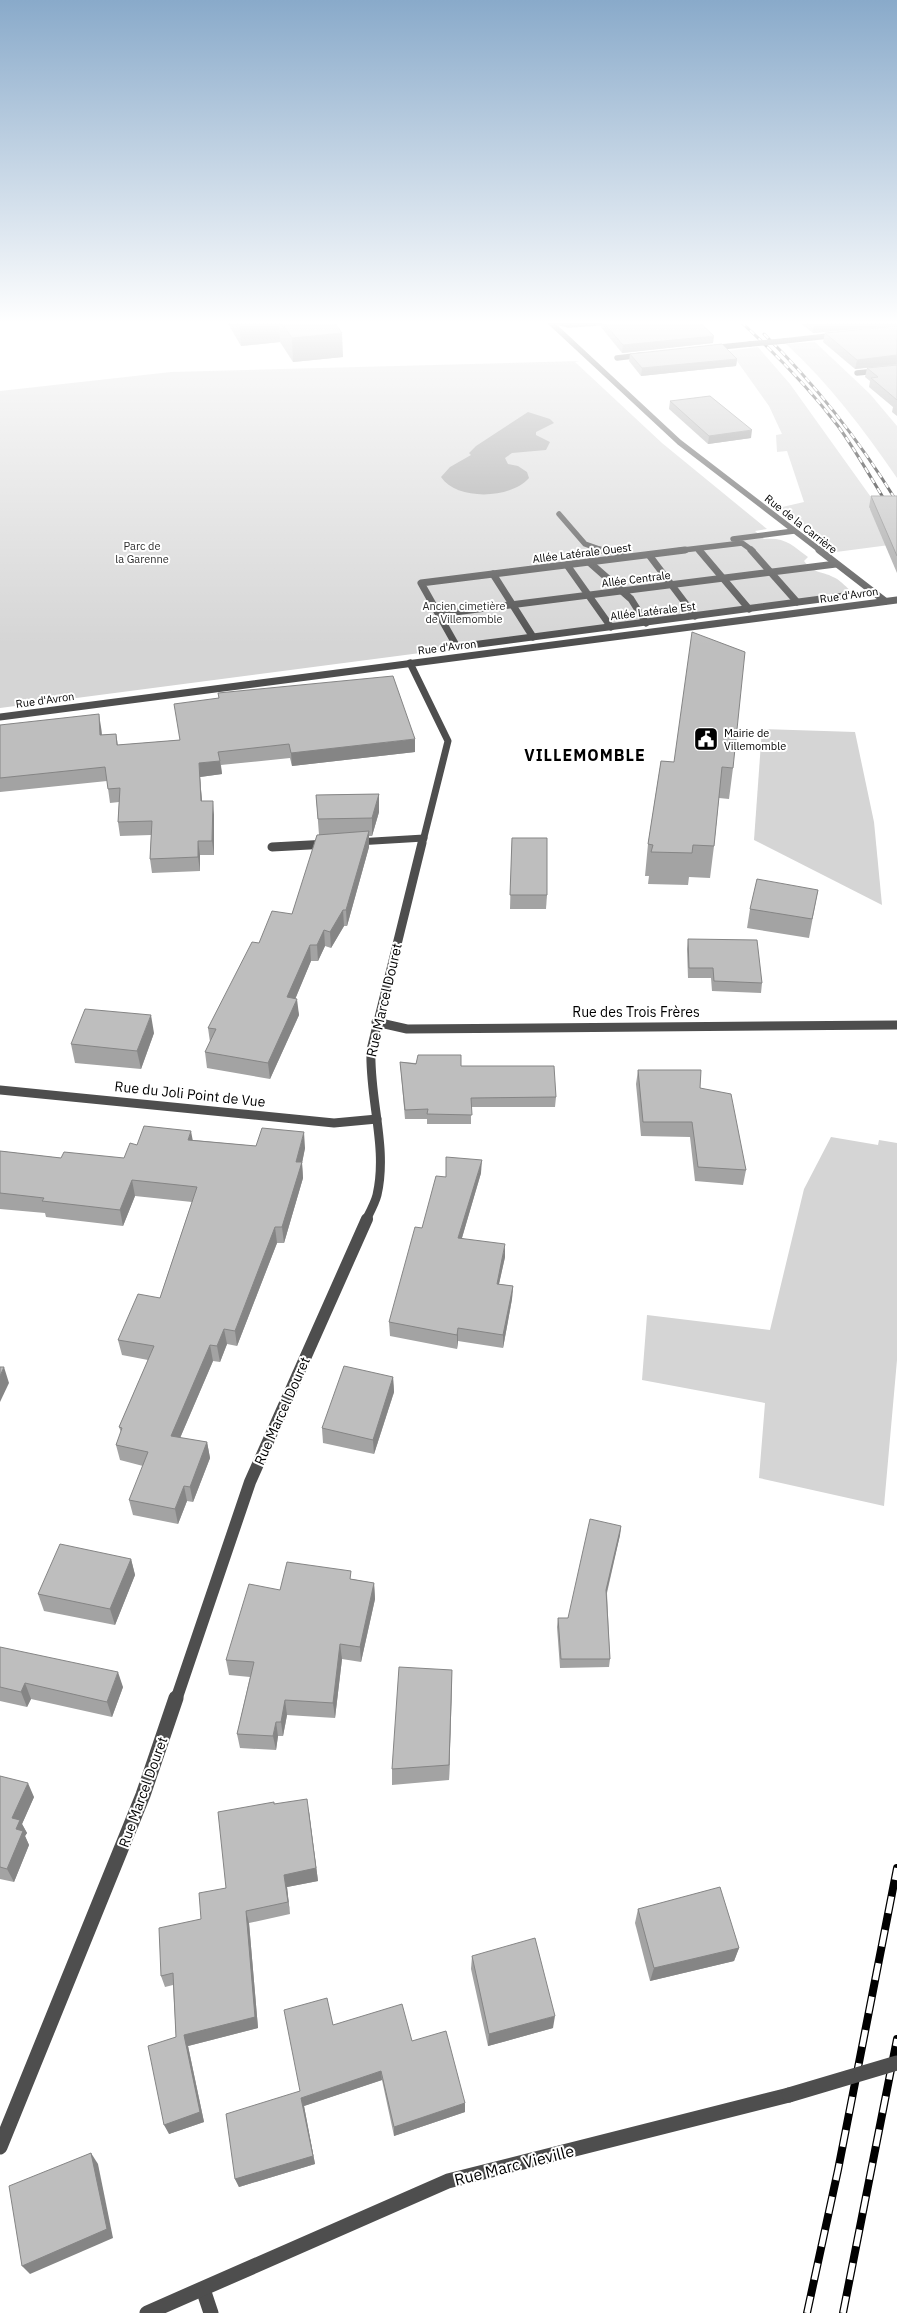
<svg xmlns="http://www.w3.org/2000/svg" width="897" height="2313" font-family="'IBM Plex Sans',sans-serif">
<rect width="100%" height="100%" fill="#fff"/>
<g fill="#d5d5d5">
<path d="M815 342 870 394 897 426V478C864 430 829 383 786 344Z"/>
<polygon points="758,347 790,384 878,507 869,508 897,544 836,552 778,508 804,502 787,451 777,452 776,435 782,434 769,406 732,354 727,351"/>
<path d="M580 361 575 362 662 443 767 529 755 531 764 539C785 537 792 545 808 557L804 561C814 574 822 571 833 577 839 579 845 586 850 590L847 597 0 708V391L171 372Z"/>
<polygon points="762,729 855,732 874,822 882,905 754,840"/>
<polygon points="831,1137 878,1145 879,1140 897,1143 897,1360 884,1506 759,1478 765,1403 642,1380 647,1315 770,1330 804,1189"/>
</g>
<path fill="#9c9c9c" d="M528 412 550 419 554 423 536 432V435L550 442 546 450 512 453 505 458 508 464 518 466 527 472 529 478C511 499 457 501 441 477L450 467 471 455 469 453 476 446Z"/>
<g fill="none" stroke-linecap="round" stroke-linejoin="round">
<g stroke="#4e4e4e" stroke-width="5.5">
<polyline points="559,514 585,544 605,551"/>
<polyline points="733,539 794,531"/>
<polyline points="698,549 700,551"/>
<polyline points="675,551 742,543 753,551"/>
</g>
<g stroke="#4e4e4e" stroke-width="7">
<polyline points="598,550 624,552"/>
<polyline points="699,550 749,609"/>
<polyline points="751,550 797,602"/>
<polyline points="649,555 695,616"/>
<polyline points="589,562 631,599 646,623"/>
<polyline points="567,565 611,627"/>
<polyline points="493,574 533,637"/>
<polyline points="439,614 836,564"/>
<polyline points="464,646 844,596"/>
<polyline points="457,647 421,583 685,550"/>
<polyline points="357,842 424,838"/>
<polyline points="316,845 328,844"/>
</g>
<polyline stroke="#4e4e4e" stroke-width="9" points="272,847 328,844"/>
<g stroke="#4e4e4e" stroke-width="5.5">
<polyline points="550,322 679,442 821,551"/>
<polyline points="556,322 569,325 612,322"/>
<polyline points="784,341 837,335"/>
<polyline points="711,348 750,344"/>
<polyline points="617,358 642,355"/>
<polyline points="857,373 897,369"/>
</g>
<g stroke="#4e4e4e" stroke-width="7">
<polyline points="819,550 885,601"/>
<polyline points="410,663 448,741 422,845"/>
<polyline points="0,717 897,600"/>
</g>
<g stroke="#4e4e4e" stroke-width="9">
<polyline points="376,1022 407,1029 897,1025"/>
<polyline points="0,1090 334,1123 377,1119"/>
<path d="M366 1220C370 1212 375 1203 377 1195 388 1147 369 1099 371 1050L422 843"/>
</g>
<polyline stroke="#4e4e4e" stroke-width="12" points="176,1700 250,1482 367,1219"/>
<g stroke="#4e4e4e" stroke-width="15">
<polyline points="0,2147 143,1795 176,1698"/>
<polyline points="203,2289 211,2313"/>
<polyline points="147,2313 448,2181 789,2095"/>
</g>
<defs>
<g id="rail-far1">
<path d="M741 322C776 354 809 388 838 426 856 451 871 478 887 504"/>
<path d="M764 334C816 385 859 440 897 502"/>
</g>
<g id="rail">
<polyline points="807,2313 838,2170 897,1868"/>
<polyline points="843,2313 897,2039"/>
</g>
</defs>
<use href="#rail-far1" stroke="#000" stroke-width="3"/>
<use href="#rail" stroke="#000" stroke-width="8"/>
<use href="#rail-far1" stroke="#fff" stroke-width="2" stroke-dasharray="6" stroke-linecap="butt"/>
<use href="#rail" stroke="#fff" stroke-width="5.5" stroke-dasharray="17" stroke-linecap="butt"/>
<polyline stroke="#4e4e4e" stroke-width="5.5" points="750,344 784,341"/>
<polyline stroke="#4e4e4e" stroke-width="15" points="789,2095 897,2063"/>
</g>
<g fill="#a3a3a3">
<polygon points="227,322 334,322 343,357 293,362 280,342 241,346"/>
<polygon points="601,322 682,322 713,343 622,353 601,327"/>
<polygon points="799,322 897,322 897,326 813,333"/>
<polygon points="897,326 897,365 855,369 823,342 825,333"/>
<polygon points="630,354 737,359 736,366 641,376 629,361"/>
<polygon points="897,365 897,416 892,412 893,407 869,387 870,381 865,377 867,368"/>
<polygon points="670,401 751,438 708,444 669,409"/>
<polygon points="871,496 897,496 897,573 869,507"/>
<polygon points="218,693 415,752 292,766 290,758 221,765 222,774 200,777 202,801 214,815 214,855 200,855 200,871 152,873 150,859 151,835 120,836 118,822 119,802 110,803 107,781 0,792 0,725 101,727 102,735 116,734 118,745 180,740 219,698"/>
<polygon points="661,761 733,768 729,799 719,798 714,846 710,878 689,877 688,885 648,884 649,876 645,876 648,844"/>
<polygon points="379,794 379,812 372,836 369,836 369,847 347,926 344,926 331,948 325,946 318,961 311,961 295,999 299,1015 270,1079 207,1068 205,1052 210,1042 208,1028 259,943 292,914 319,835 316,795"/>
<polygon points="512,838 547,895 546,909 510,909"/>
<polygon points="818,890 809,938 747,928 750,909"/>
<polygon points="688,939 762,983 761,993 712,991 711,978 688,978 687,949"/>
<polygon points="154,1033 141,1069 75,1063 71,1044"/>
<polygon points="400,1062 461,1066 556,1097 555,1107 471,1107 471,1124 427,1124 427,1119 405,1119"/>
<polygon points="638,1070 700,1088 746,1170 743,1185 695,1181 690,1137 641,1136 636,1084"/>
<polygon points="193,1140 256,1146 305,1148 302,1163 303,1178 284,1243 277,1243 237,1346 227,1344 220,1362 213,1361 180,1438 207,1442 210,1458 193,1502 187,1501 178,1524 133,1515 129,1500 143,1466 120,1460 116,1445 121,1432 119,1427 148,1360 122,1355 118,1340 160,1298 192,1202 135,1196 123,1226 46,1217 45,1213 0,1209 0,1151 61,1158 124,1158 137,1145"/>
<polygon points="481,1173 462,1238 505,1257 499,1284 513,1286 512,1299 503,1348 458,1341 457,1349 390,1336 389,1322 422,1228 446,1177"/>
<polygon points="393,1377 394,1392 374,1454 323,1443 322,1428"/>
<polygon points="621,1526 620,1535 607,1593 610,1659 609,1667 560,1668 557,1627 558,1618 568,1618"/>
<polygon points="131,1559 135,1575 115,1625 44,1611 38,1594"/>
<polygon points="352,1579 374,1583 375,1599 361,1662 342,1659 335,1718 287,1715 283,1736 278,1736 276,1750 240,1748 237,1734 250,1677 229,1675 226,1660 280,1590"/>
<polygon points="0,1647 123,1687 112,1717 31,1699 27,1707 0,1701"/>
<polygon points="452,1670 449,1780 392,1785 392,1769"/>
<polygon points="0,1776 34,1797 22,1824 27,1833 25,1836 29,1845 14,1882 0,1879"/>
<polygon points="274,1804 309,1812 318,1881 287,1887 290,1914 249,1923 258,2028 188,2046 204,2122 169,2134 176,2037 173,1985 165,1987 161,1976 226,1888"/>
<polygon points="638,1909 739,1948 734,1961 650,1981 635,1923"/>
<polygon points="472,1956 553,2028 488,2046 471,1969"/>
<polygon points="333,2025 412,2041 465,2103 465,2112 394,2136 382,2080 304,2106 315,2164 239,2187 235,2179 300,2091"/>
</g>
<g fill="#858585">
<polygon points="251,322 279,322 280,342 241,346 239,323"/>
<polygon points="846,322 897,322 897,325 813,333 814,325"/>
<polygon points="342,333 343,357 293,362 292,338"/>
<polygon points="714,336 713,343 622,353 623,345"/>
<polygon points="897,355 897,364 855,369 857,360"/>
<polygon points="737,359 736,366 641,376 642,368"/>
<polygon points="752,430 751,438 708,444 709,436"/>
<polygon points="99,714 101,727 103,749 100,735"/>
<polygon points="415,739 415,752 292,766 291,753"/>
<polygon points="220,761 222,774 200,777 203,815 201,801 199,763"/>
<polygon points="379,794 379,812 372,836 372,818"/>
<polygon points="213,801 214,815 214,855 212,841"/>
<polygon points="369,831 369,847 347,926 346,910"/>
<polygon points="198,841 200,855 200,871 198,857"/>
<polygon points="343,910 344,926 331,948 330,932"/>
<polygon points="324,930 325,946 318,961 317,945"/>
<polygon points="310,945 311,961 289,1014 287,997"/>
<polygon points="297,999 299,1015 270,1079 268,1063"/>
<polygon points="151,1015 154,1033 141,1069 137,1051"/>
<polygon points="191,1131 194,1147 188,1140"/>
<polygon points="304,1132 305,1148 302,1163 303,1178 284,1243 282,1227 296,1162"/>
<polygon points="482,1160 481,1173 458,1251 458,1238"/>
<polygon points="132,1180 135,1196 123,1226 120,1210"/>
<polygon points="275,1227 277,1243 237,1346 235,1331"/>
<polygon points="505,1244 505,1257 496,1297 497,1284"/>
<polygon points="513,1286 512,1299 503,1348 503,1335"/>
<polygon points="458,1328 458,1341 457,1349 457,1335"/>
<polygon points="224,1329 227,1344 220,1362 217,1346"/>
<polygon points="210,1345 213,1361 174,1452 171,1436"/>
<polygon points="4,1367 9,1383 0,1402 0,1376"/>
<polygon points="393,1377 394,1392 374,1454 373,1440"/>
<polygon points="207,1442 210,1458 193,1502 190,1487"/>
<polygon points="184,1486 187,1501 178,1524 175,1509"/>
<polygon points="621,1526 620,1535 605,1599 606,1590"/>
<polygon points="131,1559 135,1575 115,1625 110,1609"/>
<polygon points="374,1583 375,1599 361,1662 360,1647"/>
<polygon points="340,1644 342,1659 335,1718 333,1703"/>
<polygon points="452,1670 452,1686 449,1780 449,1765"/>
<polygon points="118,1672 123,1687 112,1717 107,1702"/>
<polygon points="25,1683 31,1699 27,1707 21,1692"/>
<polygon points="285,1700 287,1715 283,1736 281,1722"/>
<polygon points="276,1722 278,1736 276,1750 273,1736"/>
<polygon points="28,1783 34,1797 22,1824 27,1833 25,1836 29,1845 14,1882 7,1869 16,1829 12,1818"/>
<polygon points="309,1812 318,1881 287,1887 290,1914 284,1875"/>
<polygon points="246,1911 249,1923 258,2028 188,2046 204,2122 169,2134 164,2125 184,2035"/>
<polygon points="739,1948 734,1961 650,1981 654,1968"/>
<polygon points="555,2016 553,2028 488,2046 489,2034"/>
<polygon points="381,2071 382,2080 304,2106 315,2164 239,2187 235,2179 301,2098"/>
<polygon points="465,2103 465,2112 394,2136 394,2127"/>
<polygon points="91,2153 98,2164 113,2238 30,2274 22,2266"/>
</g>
<g fill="#bebebe" stroke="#858585">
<polygon points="239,322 251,322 239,323"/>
<polygon points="281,322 334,322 342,333 292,338"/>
<polygon points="603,322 699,322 714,336 623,345"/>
<polygon points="811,322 846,322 814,325"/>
<polygon points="897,326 897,355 857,360 825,333"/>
<polygon points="722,344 737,359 642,368 630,354"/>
<polygon points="897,365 897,400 871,378 878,377 867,368"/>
<polygon points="710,396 752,430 709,436 670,401"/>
<polygon points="871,496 897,496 897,556"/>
<polygon points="692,632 745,652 733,768 722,767 714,846 693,845 692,853 651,852 653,845 648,844 661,761 674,762"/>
<polygon points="393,676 415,739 291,753 289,744 218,752 220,761 199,763 201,801 213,801 212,841 198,841 198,857 150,859 152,821 118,822 120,788 108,789 105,767 0,778 0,725 99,714 100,735 116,734 117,745 180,740 174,704 219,698 218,693"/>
<polygon points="379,794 372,818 318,819 316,795"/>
<polygon points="369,831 346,910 343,910 330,932 324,930 317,945 310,945 287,997 297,999 268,1063 205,1052 216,1029 208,1028 252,942 259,943 272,911 292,914 317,835"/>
<polygon points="512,838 547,838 547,895 510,895"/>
<polygon points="757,879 818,890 812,919 750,909"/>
<polygon points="688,939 757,940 762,983 714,981 713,968 689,968"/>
<polygon points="85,1009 151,1015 137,1051 71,1044"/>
<polygon points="418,1055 461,1055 461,1066 554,1066 556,1097 471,1098 472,1115 427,1114 428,1109 405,1110 400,1062 416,1064"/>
<polygon points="638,1070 701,1070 700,1088 731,1094 746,1170 698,1167 692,1122 643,1122"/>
<polygon points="144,1126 191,1131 188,1140 256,1146 262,1128 304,1132 296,1162 302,1162 282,1227 275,1227 235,1331 224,1329 217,1346 210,1345 171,1436 207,1442 190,1487 184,1486 175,1509 129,1500 148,1452 116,1445 122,1428 119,1427 154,1346 118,1340 138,1294 160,1298 197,1187 132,1180 120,1210 42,1201 44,1198 0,1193 0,1151 61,1158 64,1152 124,1158 130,1143 137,1145"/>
<polygon points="446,1157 482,1160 458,1238 505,1244 497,1284 513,1286 503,1335 458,1328 457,1335 389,1322 415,1227 422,1228 436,1176 446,1177"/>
<polygon points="344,1366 393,1377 373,1440 322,1428"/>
<polygon points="0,1367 4,1367 0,1376"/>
<polygon points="590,1519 621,1526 606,1590 610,1659 561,1659 558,1618 568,1618"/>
<polygon points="60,1544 131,1559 110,1609 38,1594"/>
<polygon points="287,1562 351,1571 350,1579 374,1583 360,1647 340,1644 333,1703 285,1700 281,1722 276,1722 273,1736 237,1734 254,1662 226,1660 249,1584 280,1590"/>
<polygon points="0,1647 118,1672 107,1702 25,1683 21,1692 0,1687"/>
<polygon points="399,1667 452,1670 449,1765 392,1769"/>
<polygon points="0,1776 28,1783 12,1818 20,1820 16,1829 23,1831 7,1869 0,1867"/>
<polygon points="307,1799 316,1868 284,1875 288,1902 246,1911 255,2017 184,2035 200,2112 164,2125 148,2046 176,2037 173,1973 161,1976 159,1928 201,1919 199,1893 226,1888 218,1812 274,1802 274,1804"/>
<polygon points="720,1887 739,1948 654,1968 638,1909"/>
<polygon points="535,1938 555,2016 489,2034 472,1956"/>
<polygon points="327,1998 333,2025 402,2004 412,2041 446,2031 465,2103 394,2127 381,2071 301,2098 313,2156 235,2179 226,2114 300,2091 284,2010"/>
<polygon points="91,2153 107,2229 22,2266 9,2186"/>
</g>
<linearGradient id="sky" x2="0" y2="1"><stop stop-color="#89aaca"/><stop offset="0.5" stop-color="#fff"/><stop offset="1" stop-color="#fff" stop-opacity="0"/></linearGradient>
<rect width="897" height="645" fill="url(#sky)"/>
<defs>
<symbol id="civic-square" viewBox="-11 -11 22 22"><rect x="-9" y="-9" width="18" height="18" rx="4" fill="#000" stroke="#fff"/><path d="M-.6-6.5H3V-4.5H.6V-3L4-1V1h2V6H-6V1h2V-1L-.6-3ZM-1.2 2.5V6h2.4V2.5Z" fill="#fff"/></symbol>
</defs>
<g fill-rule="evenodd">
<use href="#civic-square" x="692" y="725" width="28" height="28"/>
</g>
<g text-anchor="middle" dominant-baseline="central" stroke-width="4" stroke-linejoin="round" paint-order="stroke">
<g font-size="11" fill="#000" stroke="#fff">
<text transform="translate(801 524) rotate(38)">Rue de la Carrière</text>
<text transform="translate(582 553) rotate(-7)">Allée Latérale Ouest</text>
<text transform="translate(636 579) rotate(-7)">Allée Centrale</text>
<text transform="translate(849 595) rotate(-8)">Rue d'Avron</text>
<text transform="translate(653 611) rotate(-7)">Allée Latérale Est</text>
<text transform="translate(447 647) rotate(-7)">Rue d'Avron</text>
<text transform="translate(45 700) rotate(-8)">Rue d'Avron</text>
</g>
<g font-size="11" fill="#2c2c2c" stroke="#fff">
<text x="142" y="546">Parc de<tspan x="142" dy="13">la Garenne</tspan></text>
<text x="464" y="606">Ancien cimetière<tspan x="464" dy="13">de Villemomble</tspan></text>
</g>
<g font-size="11" fill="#000" stroke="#fff" text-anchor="start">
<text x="724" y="733">Mairie de<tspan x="724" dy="13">Villemomble</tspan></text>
</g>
<g font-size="14" fill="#000" stroke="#fff">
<text transform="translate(384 1000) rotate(-77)">Rue Marcel Douret</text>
<text x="636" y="1012">Rue des Trois Frères</text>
<text transform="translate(190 1094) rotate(6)">Rue du Joli Point de Vue</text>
<text transform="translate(282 1411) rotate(-66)">Rue Marcel Douret</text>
<text transform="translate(143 1792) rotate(-70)">Rue Marcel Douret</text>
</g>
<g font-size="16" font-weight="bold" letter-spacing="1" fill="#000" stroke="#fff">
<text x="585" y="755">VILLEMOMBLE</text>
</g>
<g font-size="16" fill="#000" stroke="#fff">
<text transform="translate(514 2165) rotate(-14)">Rue Marc Vieville</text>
</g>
</g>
</svg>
